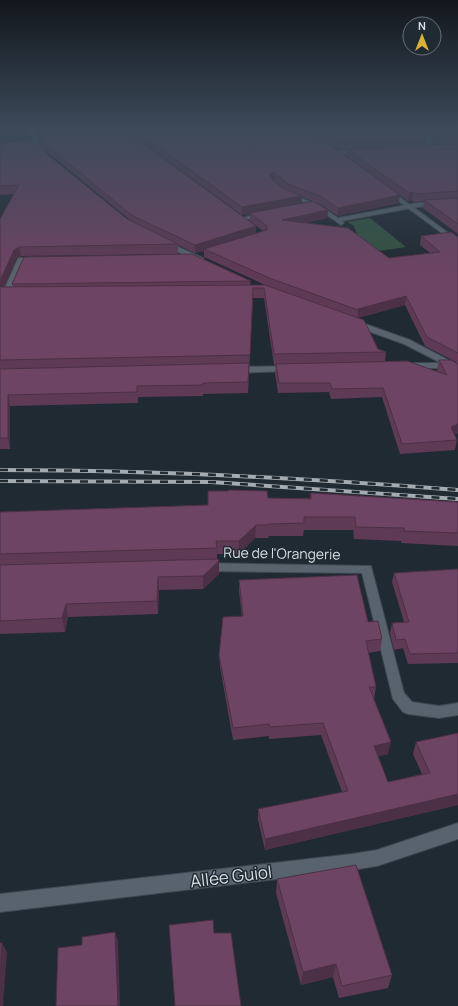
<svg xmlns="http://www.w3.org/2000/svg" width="458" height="1006" font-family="Manrope,sans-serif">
<rect width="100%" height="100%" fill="#202a32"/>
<polygon fill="#345342" points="370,218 406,247 364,253 354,226 347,222"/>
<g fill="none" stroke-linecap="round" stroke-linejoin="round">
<defs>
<g id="minor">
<path d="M31 129H36L38 144 48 156 47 157H43C35 149 30 141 31 129Z"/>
<polygon points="288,193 319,205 338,218 417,203 458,200 458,204 417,207 342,221 344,223 341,225 315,207 286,196 286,194"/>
<polygon points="264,212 267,214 266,215 241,221 238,219"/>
<polygon points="165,241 203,258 204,260 203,262 197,262 163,244 163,242"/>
<polygon points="37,257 40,257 40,261 24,262 10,294 6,296 3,296 2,294 18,258"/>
<polygon points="351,321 357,321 410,340 454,363 458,366 458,373 449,368 404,368 403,366 407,363 441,363 404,344 351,325"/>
<polygon points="289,366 293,369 292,371 235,373 231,370 235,367"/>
<polygon points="204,563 371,566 404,693 412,702 439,706 458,703 458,715 439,718 408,714 403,712 393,699 362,573 204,571 200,570 198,567 200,564"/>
<polygon points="458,823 458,839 377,866 352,870 0,912 0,894 352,854 377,850"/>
</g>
<g id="tertiary">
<polygon points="424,129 430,129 432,149 427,148"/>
<polygon points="361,149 363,150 363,152 337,155 334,153 337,151"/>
</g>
<polygon id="secondary" points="386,190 390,190 458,240 458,245 386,192"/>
</defs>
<use href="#minor" stroke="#3f474f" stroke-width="2"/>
<use href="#tertiary" stroke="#3f474f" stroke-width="2"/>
<use href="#secondary" stroke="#3f474f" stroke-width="2"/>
<use href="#minor" fill="#58636d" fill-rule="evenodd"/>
<use href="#tertiary" fill="#58636d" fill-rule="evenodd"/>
<use href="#secondary" fill="#58636d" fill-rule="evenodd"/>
<defs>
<g id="rail">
<path d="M0 470C153 470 305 478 458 490"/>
<polyline points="0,481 211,482 458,499"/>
</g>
</defs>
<use href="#rail" stroke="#a4abb1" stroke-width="4"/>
<use href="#rail" stroke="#202a32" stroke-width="2.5" stroke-dasharray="8" stroke-linecap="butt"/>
</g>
<g fill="#5e3a55" fill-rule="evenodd">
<path d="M124 129H304L399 203 338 216 320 204 315 202 328 210 327 218 305 223 389 258 430 253 420 245 421 236 458 237V433L454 435 457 440 455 450 400 454 382 397 331 399 329 392 278 393 275 373 276 365H274L264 298H253L248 393 203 394V396L138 397V403L10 406V449H0V219L14 194 0 195V144L32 142 127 219 130 220 40 146 39 139 256 226V233L263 231 250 221V214L242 215ZM274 180 285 190 282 188ZM302 197 312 201 302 203ZM178 245 195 253 204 251V257L265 285H250L251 281 12 284 13 287H4L16 259 21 256 178 254ZM405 305 425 346 456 362 439 360 437 370 438 372 385 361 386 352 378 349 358 318Z"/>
<polygon points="304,129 425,129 426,139 425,145 433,145 431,129 458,129 458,234 423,208 424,201 414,202 412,200 408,201 347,156 347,149 338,149"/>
<polygon points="311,493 458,502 458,546 401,543 401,541 354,539 353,530 304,530 303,536 269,536 268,538 255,538 239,554 217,554 217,559 219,561 219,574 203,589 159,590 158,614 68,617 65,632 0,634 0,512 208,505 268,498 310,498"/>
<polygon points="458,569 458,663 408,664 403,648 394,650 390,633 392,623 404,622 392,582 394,573"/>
<polygon points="239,580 368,622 382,639 380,651 368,653 376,687 374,699 388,754 378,756 388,782 422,774 413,754 416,742 458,733 458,805 265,850 258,820 258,809 342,792 321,735 269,739 269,736 233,740 220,667 219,655 242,616 239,592"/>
<polygon points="277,879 392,975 388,988 339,998 333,977 301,985 276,893"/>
</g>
<g fill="#4c3045">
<polygon points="274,172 274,180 270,182 270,174"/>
<polygon points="413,192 412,200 408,201 409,193"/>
<polygon points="400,195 399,203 338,216 338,208"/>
<polygon points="302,196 302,204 250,213 250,214 242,215 242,207"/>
<polygon points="328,210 327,218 281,228 282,220"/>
<polygon points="256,226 256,234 204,249 204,251 195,253 195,245"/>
<polygon points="19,247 21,256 16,259 2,290 0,291 0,281 14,250"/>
<polygon points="406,296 405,305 358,318 358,309"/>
<polygon points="8,395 10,406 10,449 8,438"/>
<polygon points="458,424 458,433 448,437 451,427"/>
<polygon points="256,525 255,538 239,554 239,541"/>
<polygon points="219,561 219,574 203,589 203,576"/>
<polygon points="158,577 159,590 158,614 157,601"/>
<polygon points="66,604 68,617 65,632 62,618"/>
<polygon points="391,742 388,754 372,758 374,746"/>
<polygon points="458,794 458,805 265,850 265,839"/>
<polygon points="115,932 118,941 120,1006 118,1006"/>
<polygon points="2,943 7,952 3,1006 0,1006 0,976"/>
<polygon points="336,964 333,977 301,985 303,972"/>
</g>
<g fill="#6d4463" stroke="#4c3045">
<polygon points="42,129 123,129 256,226 195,245 133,216 39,139 41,138"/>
<polygon points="133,129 304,129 332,146 400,195 338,208 320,196 288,184 274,172 270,174 270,177 282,188 302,196 242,207"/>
<polygon points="316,129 425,129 426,139 338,142"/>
<polygon points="433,129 458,129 458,137 434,138"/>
<polygon points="31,139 32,142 127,219 178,244 19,247 14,250 0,281 0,219 19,185 0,186 0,144"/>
<polygon points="458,144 458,191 416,194 413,192 409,193 347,149"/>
<polygon points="458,198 458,224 424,200"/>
<polygon points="313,201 328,210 282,220 348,228 389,258 440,252 421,236 451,232 458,237 458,353 427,337 406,296 358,309 358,310 272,279 204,249 267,230 267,226 250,213"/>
<polygon points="192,254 251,281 12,284 24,257"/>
<polygon points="265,285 364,320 378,349 386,352 274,354 264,288 253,288 250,355 0,360 0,287"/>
<polygon points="439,360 451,360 458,364 458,424 451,427 457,440 402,444 383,388 332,389 330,383 279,383 276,364 407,361 447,375"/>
<polygon points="249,363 248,382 203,383 203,385 137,386 137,392 8,395 8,438 0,438 0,369"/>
<polygon points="229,490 267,491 268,498 311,499 311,493 458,502 458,533 404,531 404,528 356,527 355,517 304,517 304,523 269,524 269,525 256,525 239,541 216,541 217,548 0,554 0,512 208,505 208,491 228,491"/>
<polygon points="218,559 219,561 203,576 158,577 157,601 66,604 62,618 0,621 0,565"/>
<polygon points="458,569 458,653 410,654 405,639 396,640 392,623 409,622 394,573"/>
<polygon points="357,575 368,622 378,621 382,639 366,641 376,687 369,687 391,742 374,746 388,782 430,773 416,742 458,733 458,794 265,839 258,809 348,791 323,723 270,727 269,724 233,728 219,655 223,617 243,616 239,580"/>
<polygon points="356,865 392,975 342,986 336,964 303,972 277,879"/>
<polygon points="213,920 214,933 231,933 241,1006 175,1006 169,925"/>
<polygon points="115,932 118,1006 56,1006 58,948 82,945 82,937"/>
<polygon points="0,943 2,943 0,976"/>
</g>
<linearGradient id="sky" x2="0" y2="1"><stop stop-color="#12171c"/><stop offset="0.48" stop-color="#3c4a5a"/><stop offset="1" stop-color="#3c4a5a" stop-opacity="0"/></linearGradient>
<rect width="458" height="270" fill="url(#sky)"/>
<g text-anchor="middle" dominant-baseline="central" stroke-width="3" stroke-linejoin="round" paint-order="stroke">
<g font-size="14" fill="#d9dfe5" stroke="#202a32">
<text transform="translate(282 553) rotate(1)">Rue de l'Orangerie</text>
</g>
<g font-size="17" fill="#d9dfe5" stroke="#202a32">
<text transform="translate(231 876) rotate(-7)">Allée Guiol</text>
</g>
</g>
<g transform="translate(422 36)"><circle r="19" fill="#202a32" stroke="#6a727a"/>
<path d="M0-3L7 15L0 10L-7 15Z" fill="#d7b434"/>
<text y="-6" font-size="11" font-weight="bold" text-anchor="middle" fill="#d9dfe5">N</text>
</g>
</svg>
